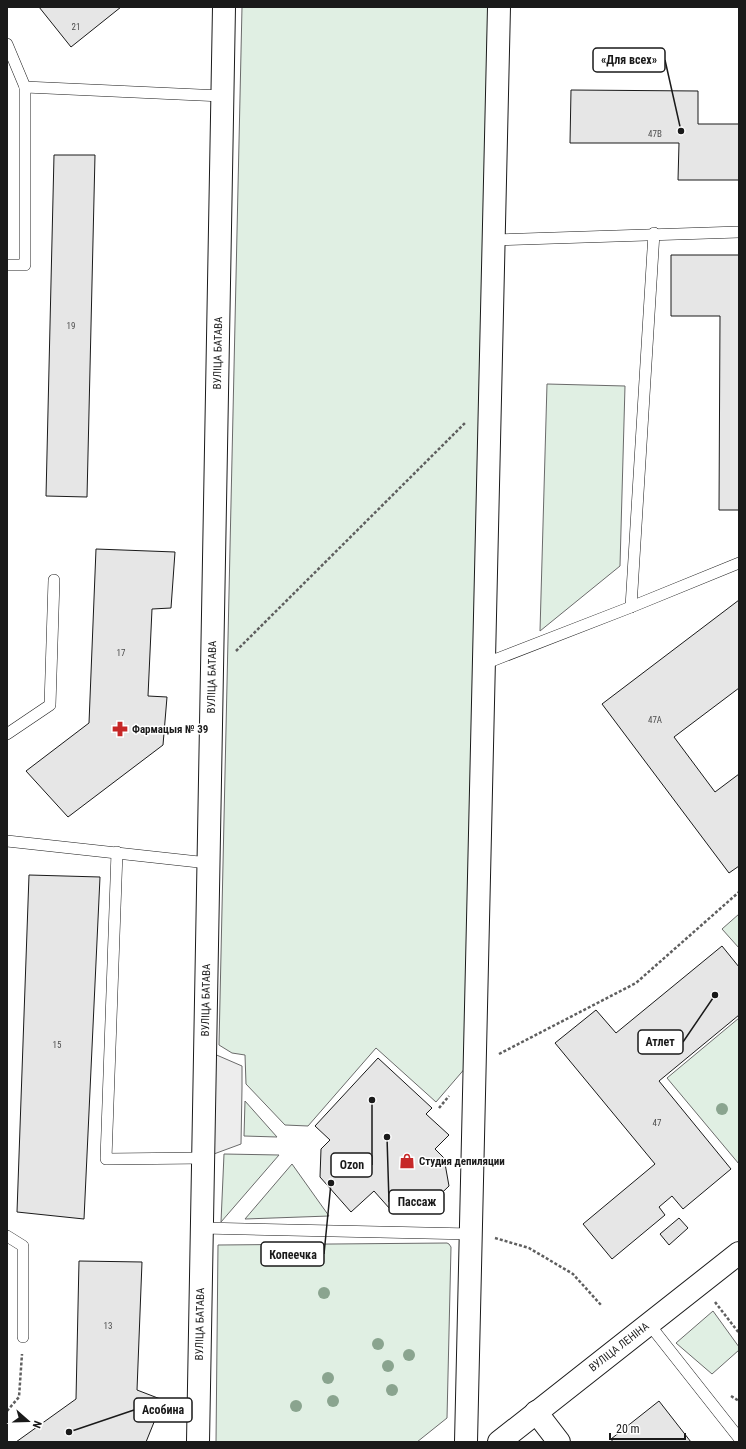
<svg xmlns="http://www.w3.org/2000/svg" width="746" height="1449" font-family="'Roboto Condensed',sans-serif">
<rect width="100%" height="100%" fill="#fff"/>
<g fill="#e0efe3" stroke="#6a6a6a">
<polygon points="242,7 488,7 467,1066 436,1102 376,1048 308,1126 285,1125 246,1084 245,1055 232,1053 219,1045"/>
<polygon points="547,384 625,386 620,566 540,631"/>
<polygon points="739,914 739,948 722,929"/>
<polygon points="739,1018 739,1164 667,1078"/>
<polygon points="245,1101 277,1137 244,1136"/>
<polygon points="224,1154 279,1155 221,1222"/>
<polygon points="292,1164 329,1216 245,1219"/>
<polygon points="447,1243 449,1244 451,1247 447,1418 417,1442 216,1442 218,1245"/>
<polygon points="713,1311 739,1347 739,1350 712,1374 676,1343"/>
</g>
<polygon fill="#ededed" stroke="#6a6a6a" points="205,1050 242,1066 242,1088 241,1144 203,1158"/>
<g fill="#e6e6e6" stroke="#1a1a1a">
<polygon points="39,7 121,7 71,47"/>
<polygon points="571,90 698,91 698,124 739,124 739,180 678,180 679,143 570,143"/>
<polygon points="54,155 95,155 87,497 46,496"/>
<polygon points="671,255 739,255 739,510 719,510 720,316 671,316"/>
<polygon points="96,549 175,552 171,608 152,609 148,696 167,697 163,745 68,817 26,771 89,723"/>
<polygon points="739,600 739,688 674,737 715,792 739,774 739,866 729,873 602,704"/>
<polygon points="29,875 100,877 84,1219 17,1212"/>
<polygon points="722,946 739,967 739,1015 659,1081 731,1169 683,1209 672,1196 659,1207 665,1215 612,1259 583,1224 655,1164 555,1043 596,1010 616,1033"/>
<polygon points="378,1058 432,1108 426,1114 449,1135 435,1149 444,1158 449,1186 424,1210 408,1193 390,1209 374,1191 351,1212 320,1177 321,1149 330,1140 315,1126"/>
<polygon points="679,1218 688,1228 669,1245 660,1234"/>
<polygon points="79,1261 142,1262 137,1390 163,1400 146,1442 16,1442 76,1399"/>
<polygon points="659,1401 691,1442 613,1442 611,1439"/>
</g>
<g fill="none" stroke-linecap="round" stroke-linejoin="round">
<defs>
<g id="service">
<polyline points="7,44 25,87 222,96"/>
<polyline points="494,240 739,232"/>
<polyline points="7,265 25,265 25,87"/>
<polyline points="631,607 654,233"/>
<polyline points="484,664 631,607 739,563"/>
<polyline points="7,734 50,705 54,580"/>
<polyline points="7,841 208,863"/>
<polyline points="117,852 106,1159 203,1158"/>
<polyline points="202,1228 471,1234"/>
<polyline points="7,1236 23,1246 23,1337"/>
<polyline points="649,1324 739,1438"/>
</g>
<polyline id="minor" points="536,1412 559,1442"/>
<g id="tertiary">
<polyline points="198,1442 224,7"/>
<polyline points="466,1442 499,7"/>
<polyline points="499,1442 739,1253"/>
</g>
</defs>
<use href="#service" stroke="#1a1a1a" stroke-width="12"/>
<use href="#minor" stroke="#1a1a1a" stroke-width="24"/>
<use href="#tertiary" stroke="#1a1a1a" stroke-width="24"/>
<g stroke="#5f5f5f" stroke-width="2.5" stroke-dasharray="3 2" stroke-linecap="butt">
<polyline points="236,651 465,423"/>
<polyline points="499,1054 636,983 739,892"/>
<polyline points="439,1108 449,1096"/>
<polyline points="495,1238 529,1248 573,1274 601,1305"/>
<polyline points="715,1302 739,1333"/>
<polyline points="731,1396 739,1401"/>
<polyline points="7,1411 19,1397 22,1354"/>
</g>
<use href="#service" stroke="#fff" stroke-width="11"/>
<use href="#minor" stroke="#fff" stroke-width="22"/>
<use href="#tertiary" stroke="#fff" stroke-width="22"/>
</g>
<g fill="#8aa48f">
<circle cx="722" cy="1109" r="6"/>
<circle cx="324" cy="1293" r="6"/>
<circle cx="378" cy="1344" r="6"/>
<circle cx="409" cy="1355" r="6"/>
<circle cx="388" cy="1366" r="6"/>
<circle cx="328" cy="1378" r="6"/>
<circle cx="392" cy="1390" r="6"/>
<circle cx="333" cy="1401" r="6"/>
<circle cx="296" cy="1406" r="6"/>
</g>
<defs>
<symbol id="pharmacy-bare" viewBox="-9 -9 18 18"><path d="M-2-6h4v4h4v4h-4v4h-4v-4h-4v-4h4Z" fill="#c62828" stroke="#fff" stroke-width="2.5" paint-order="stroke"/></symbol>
<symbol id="shop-bare" viewBox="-9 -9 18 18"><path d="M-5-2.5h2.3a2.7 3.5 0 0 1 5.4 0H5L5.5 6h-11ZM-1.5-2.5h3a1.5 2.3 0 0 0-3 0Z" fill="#c62828" stroke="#fff" stroke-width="2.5" paint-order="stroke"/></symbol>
</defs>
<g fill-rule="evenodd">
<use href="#pharmacy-bare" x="109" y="718" width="22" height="22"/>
<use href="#shop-bare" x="396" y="1150" width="22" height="22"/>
</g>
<g text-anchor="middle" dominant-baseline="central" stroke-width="3" stroke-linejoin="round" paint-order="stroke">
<g font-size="9" fill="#4d4d4d">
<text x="76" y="27">21</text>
<text x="655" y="134">47В</text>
<text x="71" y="326">19</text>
<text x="121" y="653">17</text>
<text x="655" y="720">47А</text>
<text x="57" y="1045">15</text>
<text x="657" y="1123">47</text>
<text x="108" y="1326">13</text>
</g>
<g font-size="11" fill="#1a1a1a" stroke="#fff">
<text transform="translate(218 353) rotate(-89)">ВУЛІЦА БАТАВА</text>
<text transform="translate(212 677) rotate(-89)">ВУЛІЦА БАТАВА</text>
<text transform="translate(206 1000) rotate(-89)">ВУЛІЦА БАТАВА</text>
<text transform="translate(200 1324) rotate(-89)">ВУЛІЦА БАТАВА</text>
<text transform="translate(619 1347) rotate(-38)">ВУЛІЦА ЛЕНІНА</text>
</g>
<g font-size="11" font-weight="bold" fill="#1a1a1a" stroke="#fff" text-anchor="start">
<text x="132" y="729">Фармацыя № 39</text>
<text x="419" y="1161">Студия депиляции</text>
</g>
</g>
<path fill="none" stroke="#1a1a1a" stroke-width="1.5" d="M681 131L665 60M715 995L683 1042M372 1100L372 1165M387 1137L389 1202M331 1183L324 1254M69 1432L134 1410"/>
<g fill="#1a1a1a" stroke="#fff" stroke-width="1.5">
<circle cx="681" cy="131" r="4"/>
<circle cx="715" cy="995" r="4"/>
<circle cx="372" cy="1100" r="4"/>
<circle cx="387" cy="1137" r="4"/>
<circle cx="331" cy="1183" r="4"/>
<circle cx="69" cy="1432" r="4"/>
</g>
<g fill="#fff" stroke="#1a1a1a" stroke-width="1.5">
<rect x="593" y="48" width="72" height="24" rx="4"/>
<rect x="638" y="1030" width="45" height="24" rx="4"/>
<rect x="331" y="1153" width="41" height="24" rx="4"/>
<rect x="389" y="1190" width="55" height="24" rx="4"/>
<rect x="261" y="1242" width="63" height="24" rx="4"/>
<rect x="134" y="1398" width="58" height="24" rx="4"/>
</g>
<g font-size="12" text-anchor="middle" font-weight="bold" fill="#1a1a1a">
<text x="629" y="64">«Для всех»</text>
<text x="660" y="1046">Атлет</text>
<text x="352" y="1169">Ozon</text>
<text x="417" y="1206">Пассаж</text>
<text x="293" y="1259">Копеечка</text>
<text x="163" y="1414">Асобина</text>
</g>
<rect width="746" height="1449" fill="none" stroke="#1a1a1a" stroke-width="16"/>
<g transform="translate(28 1421) rotate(110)" stroke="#ffffff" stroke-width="3" paint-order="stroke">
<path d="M0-3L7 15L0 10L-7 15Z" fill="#1a1a1a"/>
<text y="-6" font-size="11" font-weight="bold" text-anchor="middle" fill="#1a1a1a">N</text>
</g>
<path d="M610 1433v6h75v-6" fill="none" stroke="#1a1a1a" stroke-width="2"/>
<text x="616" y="1433" font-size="12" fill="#1a1a1a" stroke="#ffffff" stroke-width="3" paint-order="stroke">20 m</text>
</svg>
